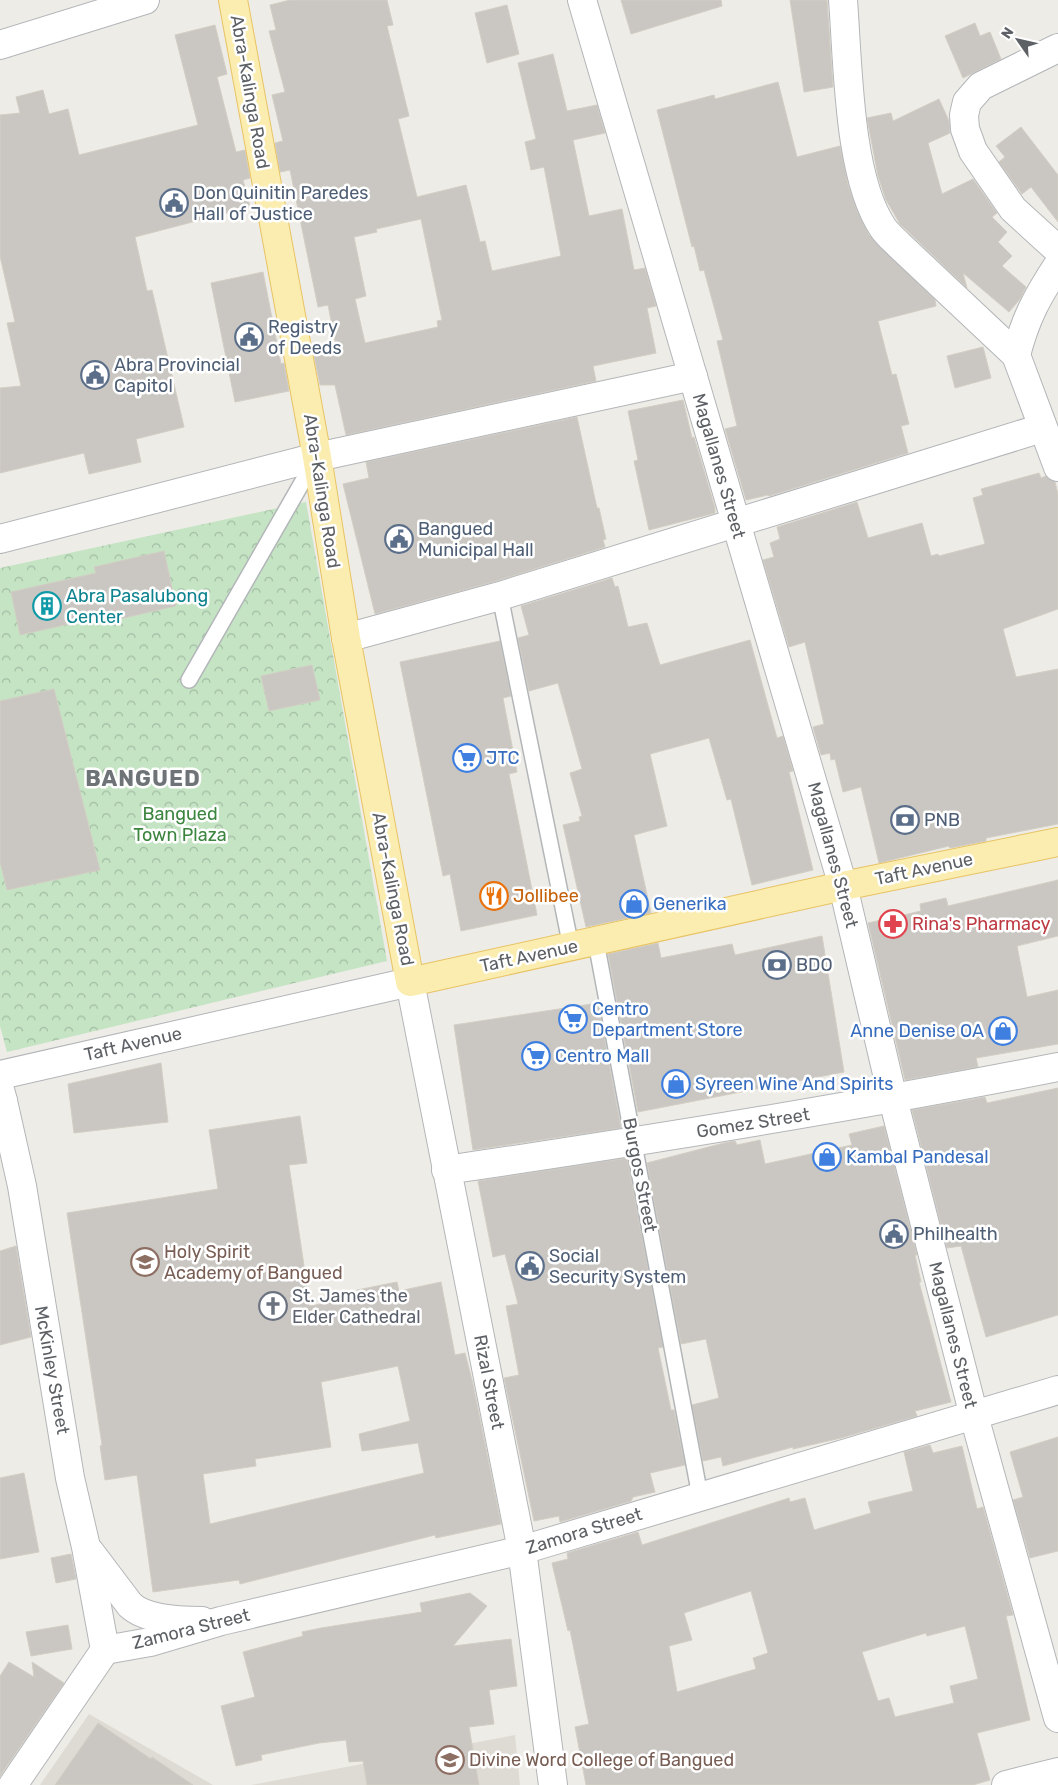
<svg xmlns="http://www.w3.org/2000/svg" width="1058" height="1785" font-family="Rubik,sans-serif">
<defs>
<pattern id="forest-crowns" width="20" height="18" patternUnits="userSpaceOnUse" patternTransform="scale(1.25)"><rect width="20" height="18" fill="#c4e4c4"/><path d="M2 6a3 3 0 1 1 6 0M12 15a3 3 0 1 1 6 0" fill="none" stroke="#a2bca3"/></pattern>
</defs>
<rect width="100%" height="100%" fill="#eeece6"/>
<g fill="#dedbd4">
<polygon points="89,1714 213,1785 40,1785"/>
<polygon points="515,1735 520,1785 251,1785"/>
</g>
<polygon fill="url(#forest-crowns)" points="306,502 387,961 7,1052 0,1026 0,568"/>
<g fill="#cac7c2" stroke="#d3cec4" fill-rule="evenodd">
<path d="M290 0H387L393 25 387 26 409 116 398 119 417 197 466 185 480 242 485 241 492 271 561 256 544 167 531 170 525 142 536 139 518 63 553 54 567 111 597 105 605 133 573 140 589 216 622 209 634 270 645 268 656 306 647 308 656 353 593 366 596 381 346 435 335 385H320L314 356 337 351 328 305 318 307 290 170 280 172 275 143 283 141 272 95 285 92 269 31 276 30 270 5ZM421 219 442 320 437 321 438 327 365 343 355 299 366 296 354 237 377 232 376 229Z"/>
<polygon points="621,0 721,0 722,6 631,34"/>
<polygon points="790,0 827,0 833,87 804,92"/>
<polygon points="507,5 519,54 487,63 475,13"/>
<polygon points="975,23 980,36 990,32 1001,59 963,78 945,36"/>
<polygon points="215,25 227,74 217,77 236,152 245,150 250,178 243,180 250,207 135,237 147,291 152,290 184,427 136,439 141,462 89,474 84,453 0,473 0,388 21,386 7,323 15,322 0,256 0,115 20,113 16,97 43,90 49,114 68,109 79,155 198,125 175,35"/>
<polygon points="778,82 797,157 840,146 848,185 857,211 869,235 935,300 936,306 878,321 892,375 896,374 909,424 901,426 908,453 769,496 768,495 746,500 725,429 737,426 717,341 723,340 704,270 700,271 694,246 692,247 657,110 714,95 715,99"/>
<polygon points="939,99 949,121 950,133 928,143 942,194 973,179 997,213 992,217 1007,232 998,242 1012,256 1002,266 1026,287 1020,299 1009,312 963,273 967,288 900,224 886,200 878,176 867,118 891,113 893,121"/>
<polygon points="1021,127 1058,175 1058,222 1031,187 1022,194 999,162 1005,157 996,146"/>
<polygon points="263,272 281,364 284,363 289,391 235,402 211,283"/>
<polygon points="983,347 991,378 955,388 947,356"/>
<polygon points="683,400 692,438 694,437 715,508 715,513 649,530 634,461 638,460 628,411"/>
<polygon points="577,417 597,508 599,508 606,539 603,540 605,547 496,581 375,614 343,484 369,478 366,462"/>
<polygon points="1039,473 1041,478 1046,476 1055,482 1058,494 1058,609 1003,629 1016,677 1058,669 1058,824 986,838 986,841 950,848 949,846 879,863 861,787 843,792 835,759 831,760 830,753 821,755 813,727 824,724 805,642 789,647 763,560 774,557 770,543 780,539 777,527 857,502 868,538 922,523 931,556 938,554 939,556 985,544 973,498 983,495 981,489"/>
<polygon points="164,551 176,606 106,622 105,616 20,635 11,592 96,573 94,567"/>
<polygon points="612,578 615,587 618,586 628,627 647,623 660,665 750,640 777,738 783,736 793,771 789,772 813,870 752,885 731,799 727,800 709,738 650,754 667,826 634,835 651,913 586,927 563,825 580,821 579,817 582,816 570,773 582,769 558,683 529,691 518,638 529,635 521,606"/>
<polygon points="500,641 511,696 503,698 517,772 509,774 537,915 461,931 450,874 443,876 400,662"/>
<polygon points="312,665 320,700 269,711 261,676"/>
<polygon points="54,689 100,870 7,890 0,862 0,701"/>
<polygon points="1058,880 1058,936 1017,946 1027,997 1058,990 1058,1044 976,1058 978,1067 905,1080 868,923 921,911 920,904 946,898 948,906"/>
<polygon points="822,936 844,1072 638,1112 608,954 658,943 661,958 732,944 735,955"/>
<polygon points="598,1003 621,1128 473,1150 454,1025"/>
<polygon points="161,1063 168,1122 74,1133 68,1084"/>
<polygon points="1058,1088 1058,1315 986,1337 961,1246 947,1248 912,1110 985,1097 987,1103"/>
<path d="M300 1116 307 1163 289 1165 310 1306 358 1297 357 1290 397 1282 399 1291 441 1282 455 1355 465 1353 473 1384 501 1524 436 1538 435 1535 240 1584 239 1580 153 1592 137 1475 105 1480 100 1446 102 1445 67 1213 218 1189 209 1130ZM398 1366 410 1421 359 1434 362 1451 418 1443 424 1473 210 1524 203 1474 256 1466 255 1459 331 1447 321 1382Z"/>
<polygon points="884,1126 917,1255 915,1255 921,1282 919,1282 951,1402 915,1411 917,1416 841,1438 793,1449 793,1447 723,1466 721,1457 703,1461 692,1405 719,1398 706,1339 681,1344 647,1163 724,1143 735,1141 737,1145 760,1140 765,1164 852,1145 849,1134"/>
<polygon points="627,1158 663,1347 658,1348 671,1410 674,1410 685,1465 650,1473 655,1492 633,1497 631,1501 560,1522 559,1516 534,1521 504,1378 519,1375 506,1306 518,1304 505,1254 493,1257 478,1181"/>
<polygon points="16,1246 31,1337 0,1345 0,1251"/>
<polygon points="1058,1437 1058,1551 1030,1558 1013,1500 1023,1497 1010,1452"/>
<path d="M930 1445 933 1453 962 1446 977 1509 983 1507 1013 1615 1006 1616 1030 1720 977 1733 990 1780 973 1785H586L575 1727 589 1724 570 1630 568 1631 552 1563 568 1559 567 1553 638 1532 642 1545 789 1498 790 1502 805 1498 814 1530 871 1513 868 1502 913 1491 904 1452ZM751 1591 768 1653 753 1658 756 1669 677 1692 669 1646 692 1640 684 1613ZM965 1626 978 1679 950 1686 954 1703 895 1717 889 1698 878 1701 862 1652 926 1633 927 1636Z"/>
<polygon points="24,1473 39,1552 0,1559 0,1478"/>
<polygon points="71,1554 76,1579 56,1583 51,1558"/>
<polygon points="470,1593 487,1606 453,1646 511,1639 517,1686 489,1690 494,1724 469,1727 479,1785 367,1785 363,1761 349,1762 346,1740 319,1743 261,1755 262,1760 236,1766 221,1706 255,1697 243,1652 303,1636 302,1632 321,1628 422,1612 420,1603"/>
<polygon points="68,1625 72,1649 31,1656 26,1632"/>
<polygon points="9,1662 34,1677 32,1662 64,1683 0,1776 0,1676"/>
<polygon points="98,1723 151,1759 152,1757 193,1785 55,1785"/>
</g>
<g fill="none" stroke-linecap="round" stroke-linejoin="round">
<defs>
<g id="lane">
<polyline points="500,596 571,947"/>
<polyline points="189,680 315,460"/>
<polyline points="596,942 700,1496"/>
</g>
<g id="street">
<polyline points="582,0 843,886 893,1099 974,1416 1058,1718"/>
<path d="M843 0C848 63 848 177 883 228 887 234 894 240 899 245L1016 355 1058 467"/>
<polyline points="1058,48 981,86 967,102 964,115 965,129 973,151 1013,209 1058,250"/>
<path d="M1016 355C1026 317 1037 297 1058 265"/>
<polyline points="0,539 317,457 693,376"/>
<polyline points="346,638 500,596 1042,428"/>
<polyline points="410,982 522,1550 553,1785"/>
<polyline points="0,1102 3,1101 22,1186 70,1478 86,1547 105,1650"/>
<path d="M446 1170C651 1140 855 1107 1058 1067"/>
<path d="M90 1552 130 1605C146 1620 180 1621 202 1621"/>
<polyline points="105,1650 150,1642 221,1621 522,1550 1058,1390"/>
<polyline points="13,1785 105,1650"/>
<polyline points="1006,1785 1058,1772"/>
</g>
<g id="secondary">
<polyline points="0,45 145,0"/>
<polyline points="0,1075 410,982"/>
<polyline points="0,1090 3,1101"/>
</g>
<polyline id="primary" points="233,0 317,457 346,638 410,982 843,886 1058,842"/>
</defs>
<use href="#lane" stroke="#b3b6b9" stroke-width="18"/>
<use href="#street" stroke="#b3b6b9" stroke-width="30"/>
<use href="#secondary" stroke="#b2b5b9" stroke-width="30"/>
<use href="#primary" stroke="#e8c365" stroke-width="30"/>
<use href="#lane" stroke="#fff" stroke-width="15"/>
<use href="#street" stroke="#fff" stroke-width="28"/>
<use href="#secondary" stroke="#fff" stroke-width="28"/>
<use href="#primary" stroke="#faedaf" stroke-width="28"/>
</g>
<defs>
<symbol id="civic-ring" viewBox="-11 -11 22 22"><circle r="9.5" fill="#fff" stroke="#5c6f8a" stroke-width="1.5"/><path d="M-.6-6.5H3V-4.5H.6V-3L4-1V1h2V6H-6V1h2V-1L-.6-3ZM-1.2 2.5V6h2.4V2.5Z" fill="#5c6f8a"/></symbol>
<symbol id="building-ring" viewBox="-11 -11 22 22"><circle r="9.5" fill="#fff" stroke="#0f9aa8" stroke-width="1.5"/><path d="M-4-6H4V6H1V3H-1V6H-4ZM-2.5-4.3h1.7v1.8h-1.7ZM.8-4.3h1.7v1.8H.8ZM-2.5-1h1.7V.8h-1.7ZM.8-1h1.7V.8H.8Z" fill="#0f9aa8"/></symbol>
<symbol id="supermarket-ring" viewBox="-11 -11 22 22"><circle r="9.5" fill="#fff" stroke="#3f7fe0" stroke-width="1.5"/><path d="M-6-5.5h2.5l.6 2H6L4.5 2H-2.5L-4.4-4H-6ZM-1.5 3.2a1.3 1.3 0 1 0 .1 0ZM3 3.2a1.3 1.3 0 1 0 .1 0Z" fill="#3f7fe0"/></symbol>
<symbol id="bank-ring" viewBox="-11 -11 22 22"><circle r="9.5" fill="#fff" stroke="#5c6f8a" stroke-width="1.5"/><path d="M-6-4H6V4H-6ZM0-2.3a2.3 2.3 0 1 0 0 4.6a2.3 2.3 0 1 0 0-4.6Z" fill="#5c6f8a"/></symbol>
<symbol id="restaurant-ring" viewBox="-11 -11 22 22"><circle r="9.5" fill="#fff" stroke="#e8710a" stroke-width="1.5"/><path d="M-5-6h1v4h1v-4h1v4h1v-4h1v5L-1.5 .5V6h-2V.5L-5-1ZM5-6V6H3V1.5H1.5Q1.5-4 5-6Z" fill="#e8710a"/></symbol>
<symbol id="shop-ring" viewBox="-11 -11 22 22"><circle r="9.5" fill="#fff" stroke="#3f7fe0" stroke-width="1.5"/><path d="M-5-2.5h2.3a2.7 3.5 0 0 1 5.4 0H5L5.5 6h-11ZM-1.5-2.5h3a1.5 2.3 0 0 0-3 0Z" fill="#3f7fe0"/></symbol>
<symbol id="pharmacy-ring" viewBox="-11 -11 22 22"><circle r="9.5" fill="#fff" stroke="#e0444e" stroke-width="1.5"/><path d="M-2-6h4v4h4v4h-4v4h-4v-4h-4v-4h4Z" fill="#e0444e"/></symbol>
<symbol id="school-ring" viewBox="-11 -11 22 22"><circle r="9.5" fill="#fff" stroke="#8d6e63" stroke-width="1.5"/><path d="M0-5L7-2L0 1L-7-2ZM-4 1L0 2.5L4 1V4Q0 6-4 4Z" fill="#8d6e63"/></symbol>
<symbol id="church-ring" viewBox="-11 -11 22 22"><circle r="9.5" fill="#fff" stroke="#6b7280" stroke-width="1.5"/><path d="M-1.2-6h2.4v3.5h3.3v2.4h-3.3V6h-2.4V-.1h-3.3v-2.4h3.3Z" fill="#6b7280"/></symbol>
<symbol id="university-ring" viewBox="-11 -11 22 22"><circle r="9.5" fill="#fff" stroke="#8d6e63" stroke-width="1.5"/><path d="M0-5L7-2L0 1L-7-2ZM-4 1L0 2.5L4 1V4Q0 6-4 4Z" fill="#8d6e63"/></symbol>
</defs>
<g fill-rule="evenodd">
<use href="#civic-ring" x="158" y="187" width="32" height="32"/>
<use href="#civic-ring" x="233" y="321" width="32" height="32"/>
<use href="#civic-ring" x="79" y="359" width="32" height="32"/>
<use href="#civic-ring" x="383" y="523" width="32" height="32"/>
<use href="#building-ring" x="31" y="590" width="32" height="32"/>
<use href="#supermarket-ring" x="451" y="742" width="32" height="32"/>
<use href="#bank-ring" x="889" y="804" width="32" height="32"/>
<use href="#restaurant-ring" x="478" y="880" width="32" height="32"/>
<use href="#shop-ring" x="618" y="888" width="32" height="32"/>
<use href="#pharmacy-ring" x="877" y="908" width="32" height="32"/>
<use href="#bank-ring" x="761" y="949" width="32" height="32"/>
<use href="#supermarket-ring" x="557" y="1003" width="32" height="32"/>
<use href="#shop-ring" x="987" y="1015" width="32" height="32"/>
<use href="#supermarket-ring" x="520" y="1040" width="32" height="32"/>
<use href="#shop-ring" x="660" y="1068" width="32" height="32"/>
<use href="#shop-ring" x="811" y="1141" width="32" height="32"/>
<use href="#civic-ring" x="878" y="1218" width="32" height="32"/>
<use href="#school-ring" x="129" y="1246" width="32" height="32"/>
<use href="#civic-ring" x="514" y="1250" width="32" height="32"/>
<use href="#church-ring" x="257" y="1290" width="32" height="32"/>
<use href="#university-ring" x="434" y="1744" width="32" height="32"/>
</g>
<g text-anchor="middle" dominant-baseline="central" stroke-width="5" stroke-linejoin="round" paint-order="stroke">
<g font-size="18" fill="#5d6165" stroke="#fff">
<text transform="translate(250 92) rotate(80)">Abra-Kalinga Road</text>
<text transform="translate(719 466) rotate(74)">Magallanes Street</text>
<text transform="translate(322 491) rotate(81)">Abra-Kalinga Road</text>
<text transform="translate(833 855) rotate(75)">Magallanes Street</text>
<text transform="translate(924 869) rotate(-12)">Taft Avenue</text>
<text transform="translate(393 889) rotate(79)">Abra-Kalinga Road</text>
<text transform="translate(529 956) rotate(-12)">Taft Avenue</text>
<text transform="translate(133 1044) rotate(-13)">Taft Avenue</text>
<text transform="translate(753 1123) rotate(-9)">Gomez Street</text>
<text transform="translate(640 1175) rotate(79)">Burgos Street</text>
<text transform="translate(953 1335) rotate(76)">Magallanes Street</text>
<text transform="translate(52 1370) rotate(80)">McKinley Street</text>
<text transform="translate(489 1382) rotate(79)">Rizal Street</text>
<text transform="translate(584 1531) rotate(-17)">Zamora Street</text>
<text transform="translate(191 1629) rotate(-14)">Zamora Street</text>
</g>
<g font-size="18" fill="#4e5e75" stroke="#fff" text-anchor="start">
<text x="193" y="193">Don Quinitin Paredes<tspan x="193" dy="21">Hall of Justice</tspan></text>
<text x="268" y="327">Registry<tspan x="268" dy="21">of Deeds</tspan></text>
<text x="114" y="365">Abra Provincial<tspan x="114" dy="21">Capitol</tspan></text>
<text x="418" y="529">Bangued<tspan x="418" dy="21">Municipal Hall</tspan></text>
<text x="924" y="820">PNB</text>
<text x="796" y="965">BDO</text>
<text x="913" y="1234">Philhealth</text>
<text x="549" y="1256">Social<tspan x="549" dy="21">Security System</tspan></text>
</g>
<g font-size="18" fill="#0d838f" stroke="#fff" text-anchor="start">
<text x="66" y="596">Abra Pasalubong<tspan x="66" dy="21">Center</tspan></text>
</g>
<g font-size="18" fill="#366cbe" stroke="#fff" text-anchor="start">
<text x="486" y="758">JTC</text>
<text x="653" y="904">Generika</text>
<text x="592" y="1009">Centro<tspan x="592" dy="21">Department Store</tspan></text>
<text x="984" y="1031" text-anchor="end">Anne Denise OA</text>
<text x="555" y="1056">Centro Mall</text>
<text x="695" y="1084">Syreen Wine And Spirits</text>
<text x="846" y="1157">Kambal Pandesal</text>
</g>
<g font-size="18" fill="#3c853f" stroke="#fff">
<text x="180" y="814">Bangued<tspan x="180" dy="21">Town Plaza</tspan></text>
</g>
<g font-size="18" fill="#c56008" stroke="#fff" text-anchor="start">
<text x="513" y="896">Jollibee</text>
</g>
<g font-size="18" fill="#be3a42" stroke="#fff" text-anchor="start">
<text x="912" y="924">Rina's Pharmacy</text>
</g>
<g font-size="18" fill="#785e54" stroke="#fff" text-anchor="start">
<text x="164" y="1252">Holy Spirit<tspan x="164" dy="21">Academy of Bangued</tspan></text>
<text x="469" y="1760">Divine Word College of Bangued</text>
</g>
<g font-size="18" fill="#5b616d" stroke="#fff" text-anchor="start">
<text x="292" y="1296">St. James the<tspan x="292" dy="21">Elder Cathedral</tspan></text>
</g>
<g font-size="22" font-weight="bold" letter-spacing="1" fill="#6e7377" stroke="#fff">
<text x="143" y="778">BANGUED</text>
</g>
</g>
<g transform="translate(1018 40) rotate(304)" stroke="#ffffff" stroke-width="4" paint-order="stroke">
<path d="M0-4L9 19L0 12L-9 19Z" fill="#5d6165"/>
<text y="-8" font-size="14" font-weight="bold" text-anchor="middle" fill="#5d6165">N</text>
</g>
</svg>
